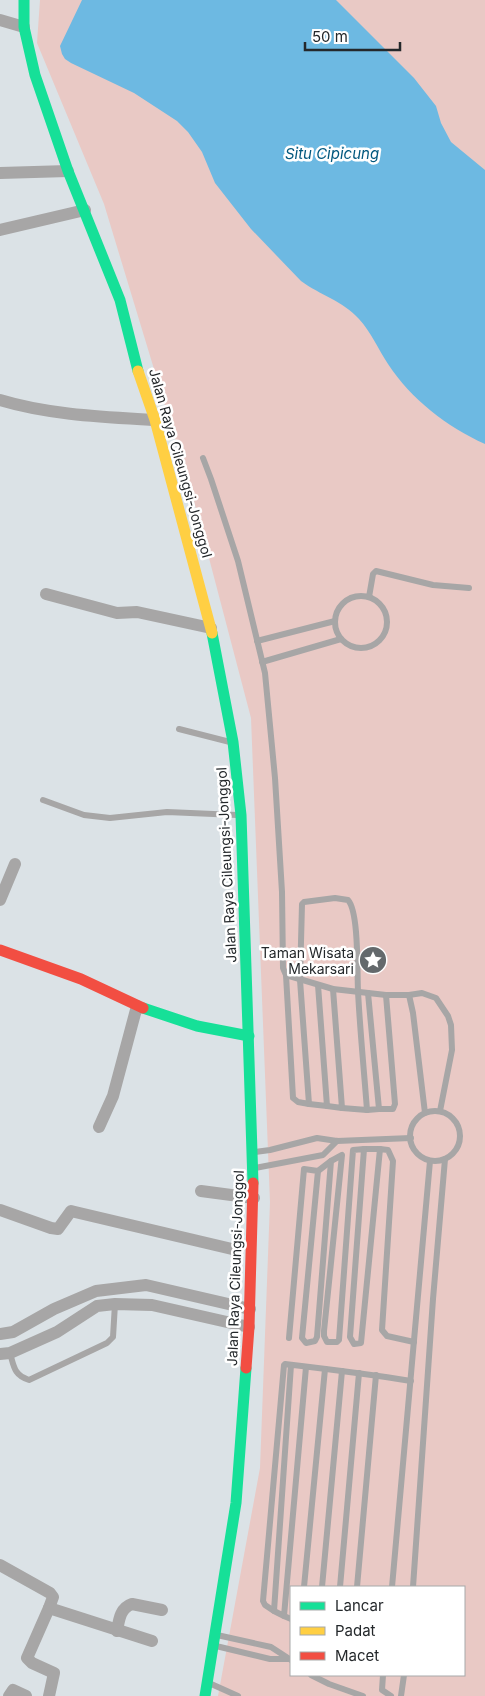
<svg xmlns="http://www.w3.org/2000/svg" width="485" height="1696" font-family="Inter,sans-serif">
<rect width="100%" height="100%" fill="#dbe2e6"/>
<path fill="#e9c9c5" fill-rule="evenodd" d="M40 0H485V1696H218L260 1468 270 1202 251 718 194 501 104 204 37 43ZM291 1587H464V1675H291Z"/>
<path fill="#6db9e2" d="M82 0H336L414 78 436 106 441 123 451 142 485 170V444C447 427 411 399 388 364 378 349 371 332 359 319 343 301 320 295 301 281L251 229 215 183 202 152 188 132 177 121 134 93 71 63 65 59 62 54 60 46Z"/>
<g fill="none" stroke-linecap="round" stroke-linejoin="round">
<g stroke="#a7a6a6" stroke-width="6">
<path d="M203 458 211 479 238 561 265 673 275 778 282 892 283 968 286 975 293 1098 298 1102 309 1104 300 980 302 904 304 902 335 898 348 900C359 912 357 972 358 991 360 1031 364 1070 367 1110L342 1108"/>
<circle cx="361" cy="622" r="26"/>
<polyline points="369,597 373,574 376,571 433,585 469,588"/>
<polyline points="257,641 335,621"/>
<polyline points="262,662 341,639"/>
<polyline points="179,729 230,742"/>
<polyline points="43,800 84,815 110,818 167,812 237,815"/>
<polyline points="286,975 333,989 386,995 409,995 422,993 436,998 448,1016 451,1025 452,1050 440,1111"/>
<polyline points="409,995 413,1013 425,1113"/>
<polyline points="309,1104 327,1106 318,985"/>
<polyline points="327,1106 342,1108 333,989"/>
<polyline points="379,1109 393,1109 395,1104 386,995"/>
<polyline points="367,1110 379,1109 368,993"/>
<circle cx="435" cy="1136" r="25"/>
<polyline points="364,1149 380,1149"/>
<polyline points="255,1152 270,1150 317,1138 337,1141 411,1138"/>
<polyline points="255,1168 323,1155 337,1141"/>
<polyline points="318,1171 331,1161"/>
<polyline points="289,1338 304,1169 318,1171 302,1338 306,1343 315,1341 317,1337 331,1161 342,1155 324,1331 324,1336 327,1342 337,1342 339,1340 353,1150 364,1149 350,1337 354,1344 361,1343 380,1149 388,1150 393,1161 382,1330 387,1336 414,1342"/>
<path d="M10 1353C14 1367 14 1375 29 1380L107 1343 113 1337 115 1304"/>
<path d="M291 1365 274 1611 265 1605 263 1601 284 1365 285 1364C327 1369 369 1374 411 1381"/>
<polyline points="304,1587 325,1369"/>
<polyline points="322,1587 342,1371"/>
<polyline points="340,1587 359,1373"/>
<polyline points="357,1587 376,1375"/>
<polyline points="392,1587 430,1161"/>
<polyline points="413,1587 433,1299 445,1159"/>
<polyline points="274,1611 284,1616 306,1367"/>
<polyline points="284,1616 291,1619"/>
<polyline points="217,1635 271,1647 291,1660"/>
<polyline points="216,1646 270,1659 290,1659"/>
<polyline points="311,1675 329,1684 363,1696"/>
<polyline points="383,1675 382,1690 391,1696"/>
<polyline points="209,1683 238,1696"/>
<polyline points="401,1696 404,1675"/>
</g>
<g stroke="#a7a6a6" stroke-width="12">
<polyline points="0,20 24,27"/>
<polyline points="0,173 68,171"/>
<polyline points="0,230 85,210"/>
<path d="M0 400C49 415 105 417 155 420"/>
<polyline points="46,594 117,613 137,612 211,628"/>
<polyline points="0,900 15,864"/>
<polyline points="99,1127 113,1096 137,1006"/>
<polyline points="201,1191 254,1198"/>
<polyline points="0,1210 51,1228 58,1229 71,1211 75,1212 232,1249"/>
<polyline points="0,1334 13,1332 54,1309 96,1291 146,1285 250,1309"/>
<polyline points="0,1354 10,1353 57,1332 97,1306 115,1304 152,1305 249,1327"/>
<polyline points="0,1565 50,1593 53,1597 49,1608"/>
<path d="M117 1631C119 1620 120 1608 132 1604L162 1610"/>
<polyline points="9,1696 13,1690 26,1696"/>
<polyline points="49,1696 54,1673 32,1663 27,1658 49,1608 152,1641"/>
</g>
<g stroke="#16e098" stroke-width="11">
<polyline points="24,0 24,27 35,75 68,171 120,300 138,371"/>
<polyline points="212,633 233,742 241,815 253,1183"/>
<polyline points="143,1008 197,1026 249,1036"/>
<polyline points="205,1696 236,1503 246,1368"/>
</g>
<polyline stroke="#ffcf43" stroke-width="11" points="138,371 155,420 212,633"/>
<g stroke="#f24e42" stroke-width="11">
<polyline points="0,950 81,979 143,1008"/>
<polyline points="246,1368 249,1327 253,1183"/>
</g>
</g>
<defs>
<symbol id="sight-disc" viewBox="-11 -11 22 22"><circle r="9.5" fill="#64696c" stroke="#fff"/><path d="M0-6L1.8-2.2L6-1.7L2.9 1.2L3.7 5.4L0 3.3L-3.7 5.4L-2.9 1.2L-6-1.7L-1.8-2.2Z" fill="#fff"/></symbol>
</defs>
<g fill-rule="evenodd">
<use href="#sight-disc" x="357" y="944" width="32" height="32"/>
</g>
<g text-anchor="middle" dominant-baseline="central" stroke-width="5" stroke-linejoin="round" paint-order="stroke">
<g font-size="14" fill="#24282b" stroke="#fff">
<text transform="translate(181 463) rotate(74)">Jalan Raya Cileungsi-Jonggol</text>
<text transform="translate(226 865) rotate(-93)">Jalan Raya Cileungsi-Jonggol</text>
<text transform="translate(235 1268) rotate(-88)">Jalan Raya Cileungsi-Jonggol</text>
</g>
<g font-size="14" fill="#24282b" stroke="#fff" text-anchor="end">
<text x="354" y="952">Taman Wisata<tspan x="354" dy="16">Mekarsari</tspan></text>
</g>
<g font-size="15" font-style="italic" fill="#02587e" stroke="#fff">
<text x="332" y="153">Situ Cipicung</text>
</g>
</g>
<rect x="290" y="1586" width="175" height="90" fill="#ffffff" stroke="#a7a9aa"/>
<rect x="300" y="1602" width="25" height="8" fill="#16e098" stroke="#a7a9aa"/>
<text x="335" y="1611" font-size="15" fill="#24282b">Lancar</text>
<rect x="300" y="1627" width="25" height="8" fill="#ffcf43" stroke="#a7a9aa"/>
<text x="335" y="1636" font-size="15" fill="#24282b">Padat</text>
<rect x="300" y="1652" width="25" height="8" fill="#f24e42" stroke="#a7a9aa"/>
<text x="335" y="1661" font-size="15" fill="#24282b">Macet</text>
<path d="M305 42v8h95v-8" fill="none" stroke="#24282b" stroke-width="2.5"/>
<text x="312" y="42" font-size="15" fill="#24282b" stroke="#ffffff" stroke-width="4" paint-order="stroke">50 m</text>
</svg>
